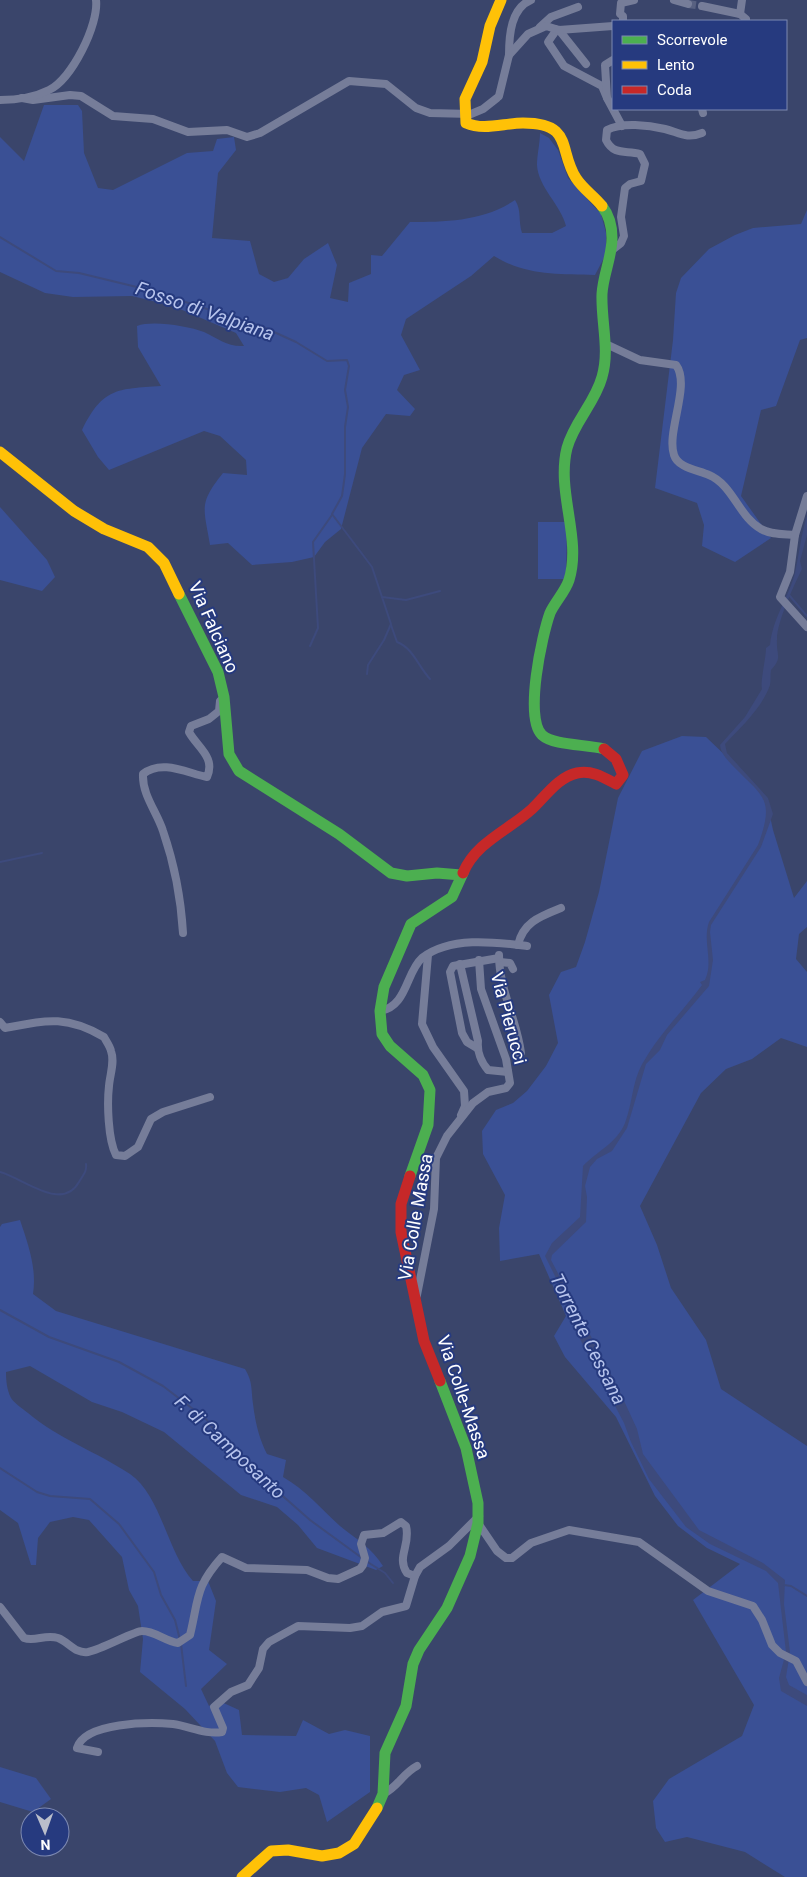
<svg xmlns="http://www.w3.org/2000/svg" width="807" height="1877" font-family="Roboto,sans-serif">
<rect width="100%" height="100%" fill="#3a456b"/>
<g fill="#3a5095">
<path d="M44 105H78L82 111 84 153 98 188 113 190 187 153 213 151 217 139 234 137 236 150 218 173 212 238 250 241 259 274 274 282 288 278 304 259 328 243 337 265 330 298 348 302 349 283 371 274V255L382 256 410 222C446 222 484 221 515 200 522 211 518 221 522 233H552L566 226C561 205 538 187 537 165 537 155 540 143 540 133L549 138 558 150 568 178 601 214 606 233V254L595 275C558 274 527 276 494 256L471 276 406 319 401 335 420 370 404 375 397 390 415 409 410 416 386 414 362 448 341 529 325 542 314 557 292 562 252 565 228 543 210 545C204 508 198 504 223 473L247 475 246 460 220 436 204 431 109 470 98 457 82 430C103 388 116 389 161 386L138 347 137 326C152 320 188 326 204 332 219 339 227 347 244 346L236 333 173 306 132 296 73 297 45 293 0 272V137L24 161Z"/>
<polygon points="807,210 807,338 800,340 776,406 761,410 741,496 771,538 735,562 702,546 704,525 697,503 655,488 673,340 676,293 681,278 709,249 735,235 753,228 801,224"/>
<polygon points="0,507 47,560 55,577 42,591 0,580"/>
<polygon points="538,522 567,522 566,579 538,579"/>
<polygon points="682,736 706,737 751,780 766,798 773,830 794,898 807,881 807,927 799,934 796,959 807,972 807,1047 781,1038 752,1059 726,1069 701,1093 640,1206 657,1245 671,1288 706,1340 721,1389 807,1446 807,1877 785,1877 745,1852 687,1837 665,1842 656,1828 653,1801 669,1779 742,1736 754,1705 693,1600 740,1564 707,1548 678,1526 655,1496 616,1417 565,1357 554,1336 566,1316 539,1254 500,1261 499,1228 505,1195 483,1154 482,1131 496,1110 513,1103 527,1091 546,1066 558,1043 549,995 561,972 576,967 585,942 599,892 618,798 642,751"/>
<path d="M20 1220C28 1244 37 1268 33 1294L56 1311 245 1369C253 1382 251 1390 253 1404 255 1421 259 1438 267 1454L286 1460 283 1477C306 1490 321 1509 340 1526 356 1539 372 1548 383 1566L376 1570 317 1548 298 1525 277 1507 241 1495 164 1432 122 1412 92 1402 30 1366 6 1372C6 1381 7 1390 11 1398 15 1404 23 1409 28 1413 59 1439 97 1452 130 1474 161 1495 167 1552 193 1581H208L216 1601 209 1650 227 1664 201 1689 209 1706 217 1700 239 1710 242 1735 296 1736 303 1720 329 1734 345 1730 370 1736V1792L327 1822 319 1795 306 1788 280 1792 238 1787 227 1773 215 1741 185 1709 140 1672 143 1639 138 1606 129 1590 122 1557 89 1520 73 1517 50 1522 38 1538 36 1565H31L18 1523 0 1510V1227L2 1224Z"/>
<polygon points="0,1767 36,1778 51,1799 33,1812 0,1802"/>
</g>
<path fill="#3d4a7c" d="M807 516V535L800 561 802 569C794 585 777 622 777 639 776 656 783 657 771 670 770 675 771 680 770 685 762 708 741 727 725 744L727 753 768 798 773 814 761 847 711 925 710 932 713 960 709 986 667 1035 660 1050 646 1064 627 1128 612 1151 597 1159 590 1167 585 1186 587 1197 586 1222 552 1255 551 1260 619 1390 637 1429 643 1454 699 1530 763 1563 785 1580 784 1604 790 1652 786 1677 789 1685 807 1695V1706L781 1691 779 1678 786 1652 778 1583 766 1571 710 1544 686 1527 649 1479 631 1442 624 1423 580 1339 566 1298 545 1256 552 1243 580 1217 583 1166C597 1151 617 1143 625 1123 633 1102 632 1080 644 1061 660 1033 683 1011 702 985L700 982 705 980C714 961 702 942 709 922L758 845C775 798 764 798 732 765 726 758 721 754 720 745L745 717 762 689C760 681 766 659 766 648L770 645C773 617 788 599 795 573 799 554 801 535 807 516Z"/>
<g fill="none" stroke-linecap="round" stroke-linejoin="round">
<g stroke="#3d4a7c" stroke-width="2">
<polyline points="0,237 56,271 79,273 145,289 263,327 296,342 327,361 347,360 349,366 345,390 348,407 345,427 345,474 342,496 332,514 372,567 391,624 384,640 368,665 367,674"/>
<polyline points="789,595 807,616"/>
<polyline points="382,597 406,600 440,591"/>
<path d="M391 625 397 642C413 648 418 666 430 679"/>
<polyline points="310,646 318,628 313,542 332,515"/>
<polyline points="0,862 42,853"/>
<path d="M0 1172C25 1179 62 1212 79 1182 83 1175 87 1172 86 1164"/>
<polyline points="0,1310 49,1337 119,1362 163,1386 206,1419 225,1445 310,1520 362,1558"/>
<polyline points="0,1468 37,1492 50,1496 90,1499 119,1524 154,1572 161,1595 175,1620 180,1640"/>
<polyline points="366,1561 385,1573 393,1583"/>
<polyline points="784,1585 791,1586 807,1596"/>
<polyline points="181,1644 186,1686"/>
</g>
<polyline stroke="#586181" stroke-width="8" stroke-dasharray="8 4" stroke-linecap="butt" points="688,4 702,6"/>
<g stroke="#767d99" stroke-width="8">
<polyline points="674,0 688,4"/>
<polyline points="702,6 740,14 746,19 745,21"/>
<polyline points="740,14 742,0"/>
<polyline points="623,21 623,16 620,14 621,3 634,0"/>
<polyline points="540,27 551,17 578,7"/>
<polyline points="555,29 555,32 548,42 564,66 602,86 607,98"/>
<polyline points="559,30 586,64"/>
<path d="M509 55C509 35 511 8 531 0"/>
<polyline points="613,60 605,65 607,98 622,126"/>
<polyline points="499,96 509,55 528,34 546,26 559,30 613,26"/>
<polyline points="22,98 33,100 70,95 81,96 113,116 153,119 188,132 227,130 247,137 260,133 349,81 386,84 416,108 430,113 471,114 483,109 497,98"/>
<path d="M0 100C16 100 35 97 49 90 72 79 99 24 96 0"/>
<polyline points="702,109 703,113"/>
<path d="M612 250 621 243 624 236 621 217 625 188 630 184 641 181 645 164 640 154C626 150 614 156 606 140L607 130C621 122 649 125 665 129 680 133 687 139 702 133"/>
<path d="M606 344 640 360 676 365C691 385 666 432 674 455 678 468 698 470 709 475 733 485 739 517 761 529 771 535 784 534 795 535"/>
<polyline points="807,496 795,535 790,572 780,597 807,627"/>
<path d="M183 933C181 899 174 863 163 831 157 812 142 795 143 774 162 759 187 773 207 777 216 757 197 747 189 732L191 726 209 719 219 711 220 701 223 698"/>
<path d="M518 945C523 922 541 916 561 908"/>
<polyline points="428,955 422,1024 433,1047 464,1091 465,1106 461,1115"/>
<path d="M499 955C499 990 517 1020 521 1053L519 1055"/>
<polyline points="500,962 510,963 513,969"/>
<path d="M460 964 478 1041C477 1051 481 1062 488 1070L508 1072"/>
<path d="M380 1011C407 1007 406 972 422 958 450 936 495 942 527 946"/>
<path d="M0 1022 5 1028C47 1020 66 1015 104 1037 106 1041 110 1046 111 1051 115 1062 110 1074 109 1086 107 1103 108 1140 116 1155L125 1156 138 1147 151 1119 163 1112 210 1097"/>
<polyline points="477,1048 467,1042 462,1033 450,972 453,966 499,958"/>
<polyline points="417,1295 434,1209 436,1158 447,1136 473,1103 488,1092 506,1088 510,1083 506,1059 481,989 479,960"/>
<polyline points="478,1523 497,1551 506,1558 512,1558 531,1543 569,1530 639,1542 708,1591 753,1606 762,1620 772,1645 780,1653 796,1661 807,1682"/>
<path d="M0 1607 24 1638C35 1642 45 1634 58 1638 69 1642 75 1654 88 1652 103 1649 134 1631 142 1631 155 1631 165 1641 178 1643L190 1635C199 1598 195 1587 222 1557L246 1568 307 1570 328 1578 338 1579 360 1569 363 1565 365 1558 361 1544 364 1535 383 1533 401 1522 406 1526C411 1545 396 1557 407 1573L415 1576"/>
<path d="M98 1752 77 1748C85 1722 149 1722 173 1724 189 1726 206 1735 222 1732L223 1728 214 1707 231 1692 248 1685 259 1668 263 1649 269 1642 298 1626 350 1628 362 1626 382 1612 406 1606 415 1576 420 1567 449 1546 479 1516"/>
<path d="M383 1794C398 1787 402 1774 417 1766"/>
</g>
<g stroke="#4caf50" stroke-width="11">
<path d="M602 206C609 215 612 227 612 238 612 257 603 275 602 294 601 322 610 350 602 377 595 403 574 422 567 448 556 492 582 538 569 580 565 592 555 602 550 613 542 635 524 718 542 735 554 746 587 744 604 749"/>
<polyline points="179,594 218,672 224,697 229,754 239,771 339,834 391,873 407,876 437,873 461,875"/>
<polyline points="410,1176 428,1125 430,1090 423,1075 390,1046 382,1034 380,1011 384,987 411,924 452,897 463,873"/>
<polyline points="377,1808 383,1794 385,1753 406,1706 413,1664 419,1650 447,1608 470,1556 478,1523 478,1503 466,1448 440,1381"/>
</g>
<g stroke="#ffc107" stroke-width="11">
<path d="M501 0 490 26 482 62 465 99 466 123C484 131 504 123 523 123 574 123 558 150 576 178 583 189 594 196 602 206"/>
<polyline points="0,452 74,511 104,529 148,547 164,563 179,594"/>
<polyline points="242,1877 271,1851 288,1850 322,1856 339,1853 354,1844 377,1808"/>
</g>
<g stroke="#c62828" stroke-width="11">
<path d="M463 873C476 842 509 830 532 809 545 797 558 777 577 773 592 770 603 777 616 784L623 775 616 759 604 749"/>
<polyline points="410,1176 401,1204 401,1232 424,1341 440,1381"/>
</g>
</g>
<g text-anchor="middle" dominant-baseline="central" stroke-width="4" stroke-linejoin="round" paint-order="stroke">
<g font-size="18" fill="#fff" stroke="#263a7f">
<text transform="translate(214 627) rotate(66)">Via Falciano</text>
<text transform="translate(509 1018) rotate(75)">Via Pierucci</text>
<text transform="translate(415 1217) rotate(-80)">Via Colle Massa</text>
<text transform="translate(464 1397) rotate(71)">Via Colle-Massa</text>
</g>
<g font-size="19" font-style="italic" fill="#b7c4ed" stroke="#263a7f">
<text transform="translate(205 311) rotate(19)">Fosso di Valpiana</text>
<text transform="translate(588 1339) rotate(63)">Torrente Cessana</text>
<text transform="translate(230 1447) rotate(43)">F. di Camposanto</text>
</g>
</g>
<rect x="612" y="20" width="175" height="90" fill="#263a7f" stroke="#7d89b2"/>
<rect x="622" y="36" width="25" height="8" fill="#4caf50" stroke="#7d89b2"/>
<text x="657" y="45" font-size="15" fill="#ffffff">Scorrevole</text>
<rect x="622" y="61" width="25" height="8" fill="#ffc107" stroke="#7d89b2"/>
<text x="657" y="70" font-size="15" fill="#ffffff">Lento</text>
<rect x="622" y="86" width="25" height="8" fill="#c62828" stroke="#7d89b2"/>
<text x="657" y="95" font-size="15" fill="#ffffff">Coda</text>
<g transform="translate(45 1832) rotate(178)"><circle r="24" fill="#263a7f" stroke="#7d89b2"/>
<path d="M0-4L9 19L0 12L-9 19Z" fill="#babecb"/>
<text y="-8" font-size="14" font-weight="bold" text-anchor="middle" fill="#ffffff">N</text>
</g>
</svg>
